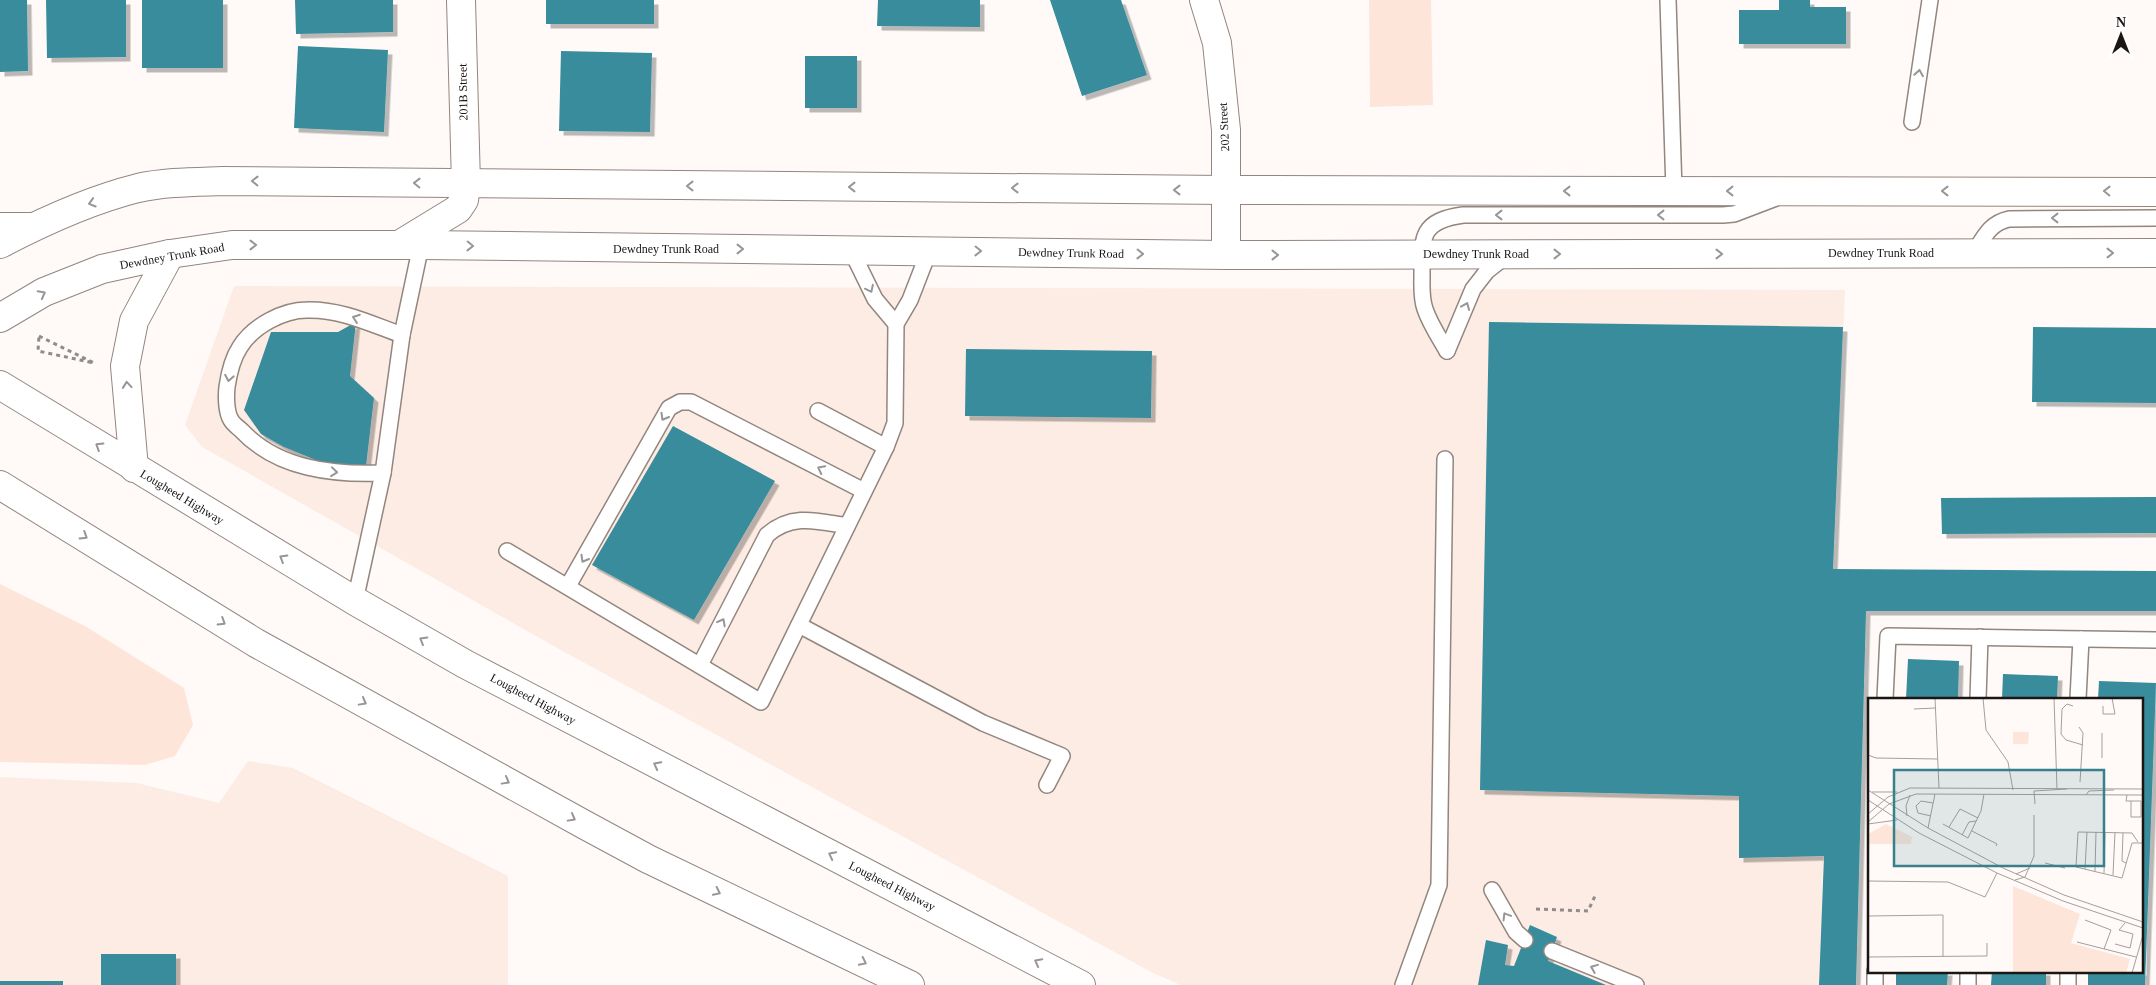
<svg xmlns="http://www.w3.org/2000/svg" width="2156" height="985" font-family="'Times New Roman',serif">
<defs>
<filter id="shadow"><feDropShadow dx="4.5" dy="4.5" stdDeviation="0" flood-color="#0004"/></filter>
</defs>
<rect width="100%" height="100%" fill="#fffaf7"/>
<g fill="#fdece3">
<polygon points="234,286 1845,290 1833,569 1819,985 1181,985 1153,973 559,649 202,447 185,425"/>
<polygon points="248,761 293,768 508,876 508,985 0,985 0,777 137,783 219,803"/>
</g>
<g fill="#fde6d9">
<polygon points="1369,0 1431,0 1433,105 1370,107"/>
<polygon points="0,584 85,626 184,688 193,725 175,756 145,765 0,762"/>
</g>
<g fill="#388c9c" filter="url(#shadow)">
<polygon points="0,0 27,0 28,71 0,72"/>
<polygon points="46,0 126,0 126,57 47,58"/>
<rect x="142" y="0" width="81" height="68"/>
<polygon points="295,0 393,0 393,32 296,34"/>
<rect x="546" y="0" width="108" height="24"/>
<polygon points="878,0 980,0 980,27 877,26"/>
<polygon points="1050,0 1121,0 1147,75 1082,96"/>
<polygon points="1779,0 1810,0 1810,7 1846,7 1846,44 1739,44 1739,10 1779,10"/>
<polygon points="298,46 388,50 384,132 294,128"/>
<polygon points="561,51 652,53 650,132 559,131"/>
<rect x="805" y="56" width="52" height="52"/>
<polygon points="356,322 350,376 374,398 366,466 328,465 284,447 261,434 244,410 271,332 338,332"/>
<polygon points="1489,322 1843,327 1833,569 2156,571 2156,611 1866,611 1856,985 1819,985 1824,856 1739,858 1739,796 1480,790"/>
<polygon points="2033,327 2156,328 2156,403 2032,402"/>
<polygon points="966,349 1152,351 1151,418 965,416"/>
<polygon points="673,426 775,481 694,620 592,565"/>
<polygon points="2156,497 2156,533 1942,534 1941,498"/>
<polygon points="1908,659 1959,661 1958,699 1906,699"/>
<polygon points="2003,674 2058,676 2057,699 2002,699"/>
<polygon points="2099,681 2156,683 2145,985 2088,985 2088,971 2142,971 2142,699 2098,699"/>
<polygon points="1530,925 1557,937 1548,961 1606,985 1478,985 1486,940 1508,945 1505,965 1514,966"/>
<rect x="101" y="954" width="75" height="31"/>
<polygon points="1896,971 1948,971 1947,985 1896,985"/>
<polygon points="1992,971 2046,971 2046,985 1991,985"/>
<rect x="0" y="981" width="63" height="4"/>
</g>
<g fill="none" stroke-linecap="round" stroke-linejoin="round">
<defs>
<g id="service">
<polyline points="1668,0 1674,191"/>
<polyline points="1912,122 1930,0"/>
<polyline points="851,250 875,299 896,324"/>
<path d="M1974 253C1984 237 1990 223 2009 219L2156 218"/>
<path d="M1447 351C1439 337 1430 324 1425 309 1421 298 1422 286 1422 275 1422 237 1420 221 1463 215H1723L1734 214 1776 198"/>
<polyline points="1447,351 1473,289 1487,271 1506,256"/>
<polyline points="818,411 886,447"/>
<path d="M383 473C333 475 278 469 242 431 239 428 233 424 231 420 226 412 226 396 227 387 229 373 232 359 240 347 253 326 283 310 307 310 341 309 371 324 402 335"/>
<polyline points="507,551 761,702 886,447 895,423 896,324 910,300 929,251"/>
<polyline points="568,586 669,408 680,402 691,402 864,491"/>
<polyline points="355,601 383,473 402,335 421,245"/>
<polyline points="799,625 983,723 1062,756 1047,785"/>
<path d="M700 665 767 535C792 513 817 521 847 526"/>
<polyline points="1885,699 1888,636 2156,640"/>
<polyline points="1978,699 1980,637"/>
<polyline points="2078,699 2081,639"/>
<polyline points="1492,890 1516,932 1525,940"/>
<polyline points="1552,951 1636,985"/>
<polyline points="1403,985 1439,885 1445,459"/>
<polyline points="1875,985 1875,971"/>
<polyline points="1968,985 1968,971"/>
<polyline points="2068,985 2068,971"/>
</g>
<g id="minor">
<polyline points="461,0 466,184"/>
<polyline points="1204,0 1217,43 1226,130 1226,255"/>
</g>
<g id="secondary">
<path d="M0 244C44 221 90 200 138 188 165 182 194 182 222 181L1226 190 2156 192"/>
<polyline points="399,245 458,209 464,200 466,184"/>
<polyline points="0,318 44,292 102,269 170,254 232,245 421,245 1226,255 2156,253"/>
</g>
<g id="trunk">
<polyline points="0,227 31,227"/>
<polyline points="0,385 355,601 465,664 1081,985"/>
<polyline points="134,468 125,366 134,321 170,254"/>
<polyline points="0,485 256,643 585,825 648,859 910,985"/>
</g>
</defs>
<use href="#service" stroke="#92867f" stroke-width="18"/>
<use href="#minor" stroke="#92867f" stroke-width="30"/>
<use href="#secondary" stroke="#92867f" stroke-width="30"/>
<use href="#trunk" stroke="#92867f" stroke-width="30"/>
<g stroke="#908c89" stroke-width="3" stroke-dasharray="4 4" stroke-linecap="butt">
<polygon points="39,336 94,363 38,351"/>
<polyline points="1536,909 1588,911 1595,896"/>
</g>
<use href="#service" stroke="#fff" stroke-width="15"/>
<use href="#minor" stroke="#fff" stroke-width="28"/>
<use href="#secondary" stroke="#fff" stroke-width="28"/>
<use href="#trunk" stroke="#fff" stroke-width="28"/>
</g>
<defs><path id="oneway-chevron" d="M-2-3.5L2.5 0L-2 3.5" fill="none" stroke-width="1.6" stroke-linecap="round" stroke-linejoin="round" transform="scale(1.25)"/></defs>
<g stroke="#989695">
<use href="#oneway-chevron" transform="translate(1919 73) rotate(-81)"/>
<use href="#oneway-chevron" transform="translate(255 181) rotate(-179)"/>
<use href="#oneway-chevron" transform="translate(417 183) rotate(-179)"/>
<use href="#oneway-chevron" transform="translate(690 186) rotate(-180)"/>
<use href="#oneway-chevron" transform="translate(852 187) rotate(-180)"/>
<use href="#oneway-chevron" transform="translate(1015 188) rotate(-180)"/>
<use href="#oneway-chevron" transform="translate(1177 190) rotate(-180)"/>
<use href="#oneway-chevron" transform="translate(1567 191) rotate(-180)"/>
<use href="#oneway-chevron" transform="translate(1730 191) rotate(180)"/>
<use href="#oneway-chevron" transform="translate(1945 191) rotate(180)"/>
<use href="#oneway-chevron" transform="translate(2107 191) rotate(-179)"/>
<use href="#oneway-chevron" transform="translate(92 203) rotate(163)"/>
<use href="#oneway-chevron" transform="translate(1499 215) rotate(180)"/>
<use href="#oneway-chevron" transform="translate(1661 215) rotate(180)"/>
<use href="#oneway-chevron" transform="translate(2055 218) rotate(180)"/>
<use href="#oneway-chevron" transform="translate(253 245)"/>
<use href="#oneway-chevron" transform="translate(470 246) rotate(1)"/>
<use href="#oneway-chevron" transform="translate(740 249)"/>
<use href="#oneway-chevron" transform="translate(978 251) rotate(1)"/>
<use href="#oneway-chevron" transform="translate(2110 253)"/>
<use href="#oneway-chevron" transform="translate(1140 254) rotate(1)"/>
<use href="#oneway-chevron" transform="translate(1557 254)"/>
<use href="#oneway-chevron" transform="translate(1719 254)"/>
<use href="#oneway-chevron" transform="translate(1275 255)"/>
<use href="#oneway-chevron" transform="translate(870 289) rotate(64)"/>
<use href="#oneway-chevron" transform="translate(42 294) rotate(-28)"/>
<use href="#oneway-chevron" transform="translate(1466 306) rotate(-67)"/>
<use href="#oneway-chevron" transform="translate(356 318) rotate(-160)"/>
<use href="#oneway-chevron" transform="translate(229 378) rotate(100)"/>
<use href="#oneway-chevron" transform="translate(127 385) rotate(-95)"/>
<use href="#oneway-chevron" transform="translate(664 417) rotate(120)"/>
<use href="#oneway-chevron" transform="translate(99 446) rotate(-148)"/>
<use href="#oneway-chevron" transform="translate(821 469) rotate(-153)"/>
<use href="#oneway-chevron" transform="translate(334 472) rotate(6)"/>
<use href="#oneway-chevron" transform="translate(84 536) rotate(32)"/>
<use href="#oneway-chevron" transform="translate(283 558) rotate(-149)"/>
<use href="#oneway-chevron" transform="translate(584 559) rotate(120)"/>
<use href="#oneway-chevron" transform="translate(222 622) rotate(32)"/>
<use href="#oneway-chevron" transform="translate(722 622) rotate(-62)"/>
<use href="#oneway-chevron" transform="translate(423 640) rotate(-150)"/>
<use href="#oneway-chevron" transform="translate(363 702) rotate(29)"/>
<use href="#oneway-chevron" transform="translate(657 765) rotate(-152)"/>
<use href="#oneway-chevron" transform="translate(506 781) rotate(29)"/>
<use href="#oneway-chevron" transform="translate(572 818) rotate(29)"/>
<use href="#oneway-chevron" transform="translate(832 855) rotate(-153)"/>
<use href="#oneway-chevron" transform="translate(717 892) rotate(26)"/>
<use href="#oneway-chevron" transform="translate(1506 916) rotate(-121)"/>
<use href="#oneway-chevron" transform="translate(863 962) rotate(26)"/>
<use href="#oneway-chevron" transform="translate(1038 962) rotate(-152)"/>
<use href="#oneway-chevron" transform="translate(1594 968) rotate(-158)"/>
</g>
<g text-anchor="middle" dominant-baseline="central" stroke-width="4" stroke-linejoin="round" paint-order="stroke">
<g font-size="12" fill="#1a1614" stroke="#fff">
<text transform="translate(463 92) rotate(-91)">201B Street</text>
<text transform="translate(1224 127) rotate(-93)">202 Street</text>
<text x="666" y="249">Dewdney Trunk Road</text>
<text transform="translate(1071 253) rotate(1)">Dewdney Trunk Road</text>
<text x="1881" y="253">Dewdney Trunk Road</text>
<text x="1476" y="254">Dewdney Trunk Road</text>
<text transform="translate(172 256) rotate(-10)">Dewdney Trunk Road</text>
<text transform="translate(182 497) rotate(31)">Lougheed Highway</text>
<text transform="translate(533 699) rotate(28)">Lougheed Highway</text>
<text transform="translate(892 886) rotate(27)">Lougheed Highway</text>
</g>
</g>
<g transform="translate(1868 698)">
<rect width="275" height="275" fill="#fffaf7"/>
<path d="M161 34 160 46H145V34ZM18 126 44 139 43 146H0V136ZM145 188 212 216 203 245 262 261 258 275H145Z" fill="#fde6d9"/>
<path fill="none" stroke="#a39f9c" stroke-width="1" d="M67 0 71 90M115 0 118 32 140 64 145 92M186 0 189 91M205 8 199 6 194 11 193 36 198 42 215 47M235 8V16H247L244 0M46 11 67 10M211 29 215 35 212 84M0 57 8 60 70 61M234 60V35M0 92 60 130 135 170 196 197 275 224M4 94H29M218 97 221 93 246 92M259 97 258 103H263V119H273V103H263M0 102 51 135 129 175 195 203 275 230M167 106 166 93 199 91M0 116 20 99 42 90 275 91M39 118 38 108 42 97M63 118 50 115 48 108 53 103 65 105M0 124 21 106 48 96 275 97M0 126 29 122M75 126 100 140 113 113 116 96M81 129 92 111 110 120M60 130 67 96M104 133 129 146 128 148M255 135 254 163 258 165M94 137 101 124 108 123M270 144 264 135 210 134 208 169 254 180 264 145H275M177 165 197 170M217 171 219 134M227 173 228 134M236 175 237 134M148 176 162 170M245 177 247 134M147 182 157 179 166 158V117M0 183 80 184 117 199 129 175M0 218 75 217V259M217 222 243 232 236 251M209 244 268 259M247 246 262 250 265 236 251 232 257 225M0 259 119 258V245M264 275 275 237"/>
<path fill="#397f8c" fill-opacity="0.15" stroke="#397f8c" stroke-width="2.5" d="M26 72H236V168H26Z"/>
<rect width="275" height="275" fill="none" stroke="#1a1614" stroke-width="2.5"/>
</g>
<g transform="translate(2121 35)" stroke="#ffffff" stroke-width="4" paint-order="stroke">
<path d="M0-4L9 19L0 12L-9 19Z" fill="#1a1614"/>
<text y="-8" font-size="14" font-weight="bold" text-anchor="middle" fill="#1a1614">N</text>
</g>
</svg>
